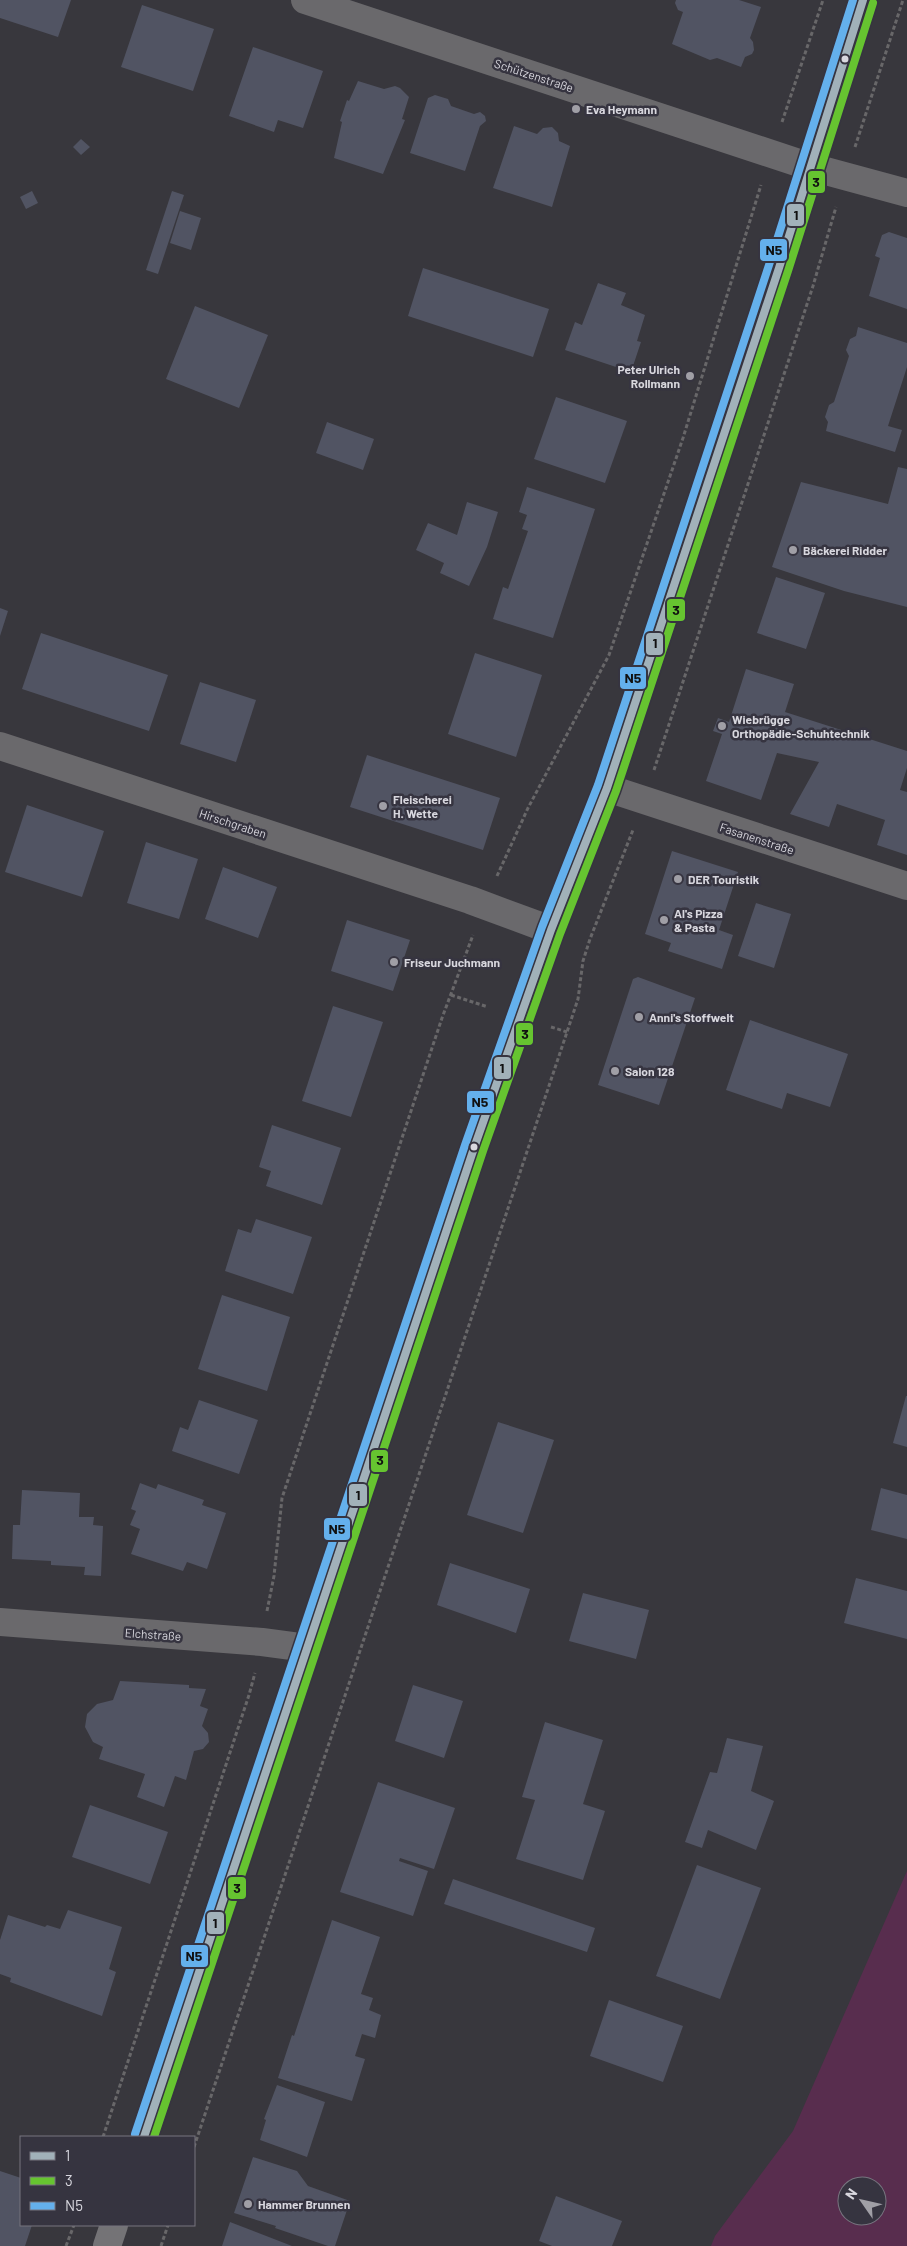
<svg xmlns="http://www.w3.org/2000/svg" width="907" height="2246" font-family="Barlow,sans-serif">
<rect width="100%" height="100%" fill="#38373d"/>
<path fill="#582d4e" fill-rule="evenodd" d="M907 1871V2246H711L715 2236 793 2131ZM847 2186H877V2216H847Z"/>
<g fill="#515463">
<polygon points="0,0 71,0 58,37 0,18"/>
<polygon points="676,0 739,0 761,7 750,38 753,42 754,50 752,54 745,57 741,67 717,58 710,60 672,44 683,12 678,10 675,3"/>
<polygon points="142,5 214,29 193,91 121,67"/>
<polygon points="253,47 323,71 303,128 278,120 274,132 229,116"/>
<polygon points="358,81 384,89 395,86 400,88 409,97 402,119 405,120 383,174 334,158 342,122 340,121 347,100 349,101"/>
<polygon points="435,95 448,99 451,106 474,114 480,112 485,116 486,121 480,126 465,171 410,153 428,98"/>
<polygon points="514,126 537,134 543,128 552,127 558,133 559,141 570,146 552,207 493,188"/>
<polygon points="81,139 90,147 81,155 73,147"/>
<polygon points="32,191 38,203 26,209 20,197"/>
<polygon points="172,191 184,195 158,274 146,270"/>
<polygon points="180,211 201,218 191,250 170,243"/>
<polygon points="889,232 907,238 907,309 869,296 880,258 875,256 882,235"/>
<polygon points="423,268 549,309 533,357 408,316"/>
<polygon points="598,283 626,293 621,305 645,315 637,341 641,342 631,372 565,350 575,322 582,325"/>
<polygon points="195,306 268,335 239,408 166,379"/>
<polygon points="858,327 907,343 907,367 888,426 902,430 895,452 826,431 828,422 825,417 829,405 834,402 849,356 846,350 850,339 856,336"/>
<polygon points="556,397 627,421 605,483 534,459"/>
<polygon points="327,422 374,439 363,470 316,453"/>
<polygon points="898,467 907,469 907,607 844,591 772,567 801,482 888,504"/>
<polygon points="527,487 595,509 553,638 493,619 503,587 508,589 528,531 522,529 527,515 519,512"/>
<polygon points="467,502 498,512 487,547 469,586 440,573 444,563 416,550 428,523 457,535"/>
<polygon points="776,577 825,593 806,649 757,633"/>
<polygon points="0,608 8,611 0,636"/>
<polygon points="41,633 168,675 149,731 22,689"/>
<polygon points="475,653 542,675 516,757 448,734"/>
<polygon points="746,669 794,684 785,712 907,751 907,768 900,790 907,792 907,855 877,845 885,820 837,804 829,827 790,814 819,762 777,753 761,800 706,781 722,734 713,731 718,718 729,722"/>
<polygon points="200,682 256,700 236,762 180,744"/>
<polygon points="367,755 500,798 483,850 350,807"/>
<polygon points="27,805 104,831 82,897 5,872"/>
<polygon points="146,842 198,859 179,919 127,903"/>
<polygon points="672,851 738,872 719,930 733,935 722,969 668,951 671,943 645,934"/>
<polygon points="223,867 277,887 258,938 205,919"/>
<polygon points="756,903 791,914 774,968 738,956"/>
<polygon points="347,920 410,940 393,991 331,971"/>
<polygon points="638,977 695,998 659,1105 598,1085 633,979"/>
<polygon points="333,1006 383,1022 351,1117 302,1101"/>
<polygon points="750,1020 848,1054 830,1107 787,1093 782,1109 726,1090"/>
<polygon points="272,1125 341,1148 322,1205 266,1186 271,1171 259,1167"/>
<polygon points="256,1219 312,1237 293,1294 225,1271 238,1229 251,1233"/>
<polygon points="222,1295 290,1317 267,1391 198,1369"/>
<polygon points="906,1396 907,1396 907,1447 893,1443"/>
<polygon points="199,1400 258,1420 239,1474 172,1451 180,1427 188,1430"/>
<polygon points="498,1422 554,1440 523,1533 467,1515"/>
<polygon points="140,1483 156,1489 158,1484 204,1500 202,1505 226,1513 207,1569 187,1562 183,1571 131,1554 140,1529 130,1525 136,1511 131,1509"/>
<polygon points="881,1488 907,1495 907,1539 871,1530"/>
<polygon points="22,1490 80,1493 79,1517 94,1517 93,1525 103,1526 101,1576 84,1575 85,1567 51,1565 51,1561 12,1559 13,1525 20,1525"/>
<polygon points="450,1563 530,1589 516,1633 437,1605"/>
<polygon points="856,1578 907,1591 907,1639 844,1623"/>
<polygon points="583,1593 649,1610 636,1659 569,1641"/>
<polygon points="120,1681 189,1685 189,1688 206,1689 200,1706 208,1709 202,1726 208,1733 209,1742 203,1749 194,1751 186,1780 175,1776 164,1807 137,1797 145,1774 99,1759 103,1747 93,1742 85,1727 87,1714 97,1704 113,1700"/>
<polygon points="413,1685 463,1701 444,1758 395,1741"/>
<polygon points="545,1722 603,1740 583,1804 605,1811 583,1880 516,1859 535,1800 522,1797"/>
<polygon points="727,1738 763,1746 751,1791 774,1801 756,1850 708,1830 702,1848 685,1842 710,1772 717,1773"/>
<polygon points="378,1782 455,1808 434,1869 400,1858 399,1861 428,1871 413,1916 340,1892"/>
<polygon points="90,1805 168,1832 150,1884 72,1857"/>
<polygon points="697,1865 761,1888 720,1999 656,1976"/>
<polygon points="453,1879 595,1928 587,1952 444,1904"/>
<polygon points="68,1910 122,1927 109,1969 116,1972 102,2016 10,1982 11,1978 0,1974 0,1940 8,1915 45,1927 47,1925 60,1929"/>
<polygon points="332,1920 380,1937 361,1994 373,1998 369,2010 381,2015 375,2038 362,2034 355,2056 365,2059 352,2101 278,2078 292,2035 294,2036"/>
<polygon points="609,2000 683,2026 663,2082 590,2056"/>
<polygon points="277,2085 325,2102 307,2157 260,2140 266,2120 264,2119"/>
<polygon points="253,2157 297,2171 308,2186 350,2201 335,2246 328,2246 275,2228 276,2226 234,2213"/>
<polygon points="0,2171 21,2178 21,2225 32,2225 25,2246 0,2246"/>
<polygon points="556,2196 622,2221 612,2246 552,2246 539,2241"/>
<polygon points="230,2222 292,2246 222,2246"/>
</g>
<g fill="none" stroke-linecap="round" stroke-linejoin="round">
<g stroke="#686769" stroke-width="3" stroke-dasharray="4 2.5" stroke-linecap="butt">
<polyline points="782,122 823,0"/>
<polyline points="855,147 903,0"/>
<polyline points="654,770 813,286 836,207"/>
<polyline points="497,876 528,808 609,655 683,438 761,185"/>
<polyline points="451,995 488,1007"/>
<polyline points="551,1027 567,1032"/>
<polyline points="267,1611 274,1576 282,1498 442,1018 473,935"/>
<polyline points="103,2137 249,1695 255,1673"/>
<polyline points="194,2147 567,1032 578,999 583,961 590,939 633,830"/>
<polyline points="66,2246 74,2225"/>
<polyline points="161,2246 168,2225"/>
</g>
<g stroke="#6a696c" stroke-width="28">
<polyline points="305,0 811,167 907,193"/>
<polyline points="0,746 470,900 551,930"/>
<polyline points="607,788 907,886"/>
<polyline points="0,1622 262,1642 307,1648"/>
</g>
<g stroke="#747376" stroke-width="28">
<polyline points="144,2137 474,1148 551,930 607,788 779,268 863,0"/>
<polyline points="107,2246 114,2225"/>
</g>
<defs>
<polyline id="bus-1" points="144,2137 474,1148 551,930 607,788 779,268 863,0"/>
<polyline id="bus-2" points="154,2137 483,1151 560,934 616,791 788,271 873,3"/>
<polyline id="bus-3" points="135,2134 465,1145 542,927 598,785 769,265 853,0"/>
</defs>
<use href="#bus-1" stroke="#363440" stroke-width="11"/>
<use href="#bus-2" stroke="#363440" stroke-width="11"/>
<use href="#bus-3" stroke="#363440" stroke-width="11"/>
<use href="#bus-1" stroke="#a1b1b9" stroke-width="8"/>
<use href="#bus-2" stroke="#66c430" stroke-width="8"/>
<use href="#bus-3" stroke="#64b0ec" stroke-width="8"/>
</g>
<g fill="#d8d7de" stroke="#363440" stroke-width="2">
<circle cx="845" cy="59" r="4.5"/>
<circle cx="474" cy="1147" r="4.5"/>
</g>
<g fill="#a09fa6" stroke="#363440" stroke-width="2">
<circle cx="576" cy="109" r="5"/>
<circle cx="690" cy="376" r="5"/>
<circle cx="793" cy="550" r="5"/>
<circle cx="722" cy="726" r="5"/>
<circle cx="383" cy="806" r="5"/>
<circle cx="678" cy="879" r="5"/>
<circle cx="664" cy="920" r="5"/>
<circle cx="394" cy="962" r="5"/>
<circle cx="639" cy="1017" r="5"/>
<circle cx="615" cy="1071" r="5"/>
<circle cx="248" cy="2204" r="5"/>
</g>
<g text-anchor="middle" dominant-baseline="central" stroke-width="5" stroke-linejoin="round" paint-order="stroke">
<g font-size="12" fill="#d8d7de" stroke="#363440">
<text transform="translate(534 75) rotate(18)">Schützenstraße</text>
<text transform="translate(233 823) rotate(18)">Hirschgraben</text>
<text transform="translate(757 838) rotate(18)">Fasanenstraße</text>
<text transform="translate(153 1634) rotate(4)">Elchstraße</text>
</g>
<g font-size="12" font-weight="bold" fill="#d8d7de" stroke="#363440" text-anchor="start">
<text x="586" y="109">Eva Heymann</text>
<text x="680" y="369" text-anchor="end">Peter Ulrich<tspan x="680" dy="14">Rollmann</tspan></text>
<text x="803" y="550">Bäckerei Ridder</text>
<text x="732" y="719">Wiebrügge<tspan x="732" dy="14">Orthopädie-Schuhtechnik</tspan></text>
<text x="393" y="799">Fleischerei<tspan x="393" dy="14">H. Wette</tspan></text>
<text x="688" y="879">DER Touristik</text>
<text x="674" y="913">Al's Pizza<tspan x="674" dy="14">&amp; Pasta</tspan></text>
<text x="404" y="962">Friseur Juchmann</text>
<text x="649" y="1017">Anni's Stoffwelt</text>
<text x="625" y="1071">Salon 128</text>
<text x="258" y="2204">Hammer Brunnen</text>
</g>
</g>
<g stroke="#363440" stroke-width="2">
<rect x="807" y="170" width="19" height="24" rx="5" fill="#66c430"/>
<rect x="786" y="203" width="19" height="24" rx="5" fill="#a1b1b9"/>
<rect x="759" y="238" width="29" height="24" rx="5" fill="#64b0ec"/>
<rect x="666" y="598" width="20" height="24" rx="5" fill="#66c430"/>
<rect x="645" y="632" width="19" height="24" rx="5" fill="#a1b1b9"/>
<rect x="619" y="666" width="28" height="24" rx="5" fill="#64b0ec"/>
<rect x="515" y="1022" width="19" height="24" rx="5" fill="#66c430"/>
<rect x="493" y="1056" width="19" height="24" rx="5" fill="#a1b1b9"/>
<rect x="466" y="1090" width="29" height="24" rx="5" fill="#64b0ec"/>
<rect x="370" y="1449" width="19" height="24" rx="5" fill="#66c430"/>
<rect x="348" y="1483" width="20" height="24" rx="5" fill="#a1b1b9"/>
<rect x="323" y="1517" width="28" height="24" rx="5" fill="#64b0ec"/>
<rect x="227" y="1876" width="20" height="24" rx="5" fill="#66c430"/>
<rect x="206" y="1911" width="19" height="24" rx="5" fill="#a1b1b9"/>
<rect x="180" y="1944" width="29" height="24" rx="5" fill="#64b0ec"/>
</g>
<g font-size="14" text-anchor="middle" font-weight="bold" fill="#111">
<text x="816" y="187">3</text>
<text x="796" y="220">1</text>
<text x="774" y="255">N5</text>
<text x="676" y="615">3</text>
<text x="655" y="648">1</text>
<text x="633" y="683">N5</text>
<text x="525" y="1039">3</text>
<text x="502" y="1073">1</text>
<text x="480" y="1107">N5</text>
<text x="380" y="1465">3</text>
<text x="358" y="1500">1</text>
<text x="337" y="1534">N5</text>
<text x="237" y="1893">3</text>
<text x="215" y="1928">1</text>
<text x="194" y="1961">N5</text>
</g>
<rect x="20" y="2136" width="175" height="90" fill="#363440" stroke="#77757f"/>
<rect x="30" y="2152" width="25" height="8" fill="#a1b1b9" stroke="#77757f"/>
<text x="65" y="2161" font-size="15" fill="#d8d7de">1</text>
<rect x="30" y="2177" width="25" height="8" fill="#66c430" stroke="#77757f"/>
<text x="65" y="2186" font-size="15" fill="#d8d7de">3</text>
<rect x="30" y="2202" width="25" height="8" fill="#64b0ec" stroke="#77757f"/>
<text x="65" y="2211" font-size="15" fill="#d8d7de">N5</text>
<g transform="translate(862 2201) rotate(304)"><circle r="24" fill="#363440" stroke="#77757f"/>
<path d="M0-4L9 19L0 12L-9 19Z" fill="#a09fa6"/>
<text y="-8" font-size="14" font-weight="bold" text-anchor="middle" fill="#d8d7de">N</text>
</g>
</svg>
